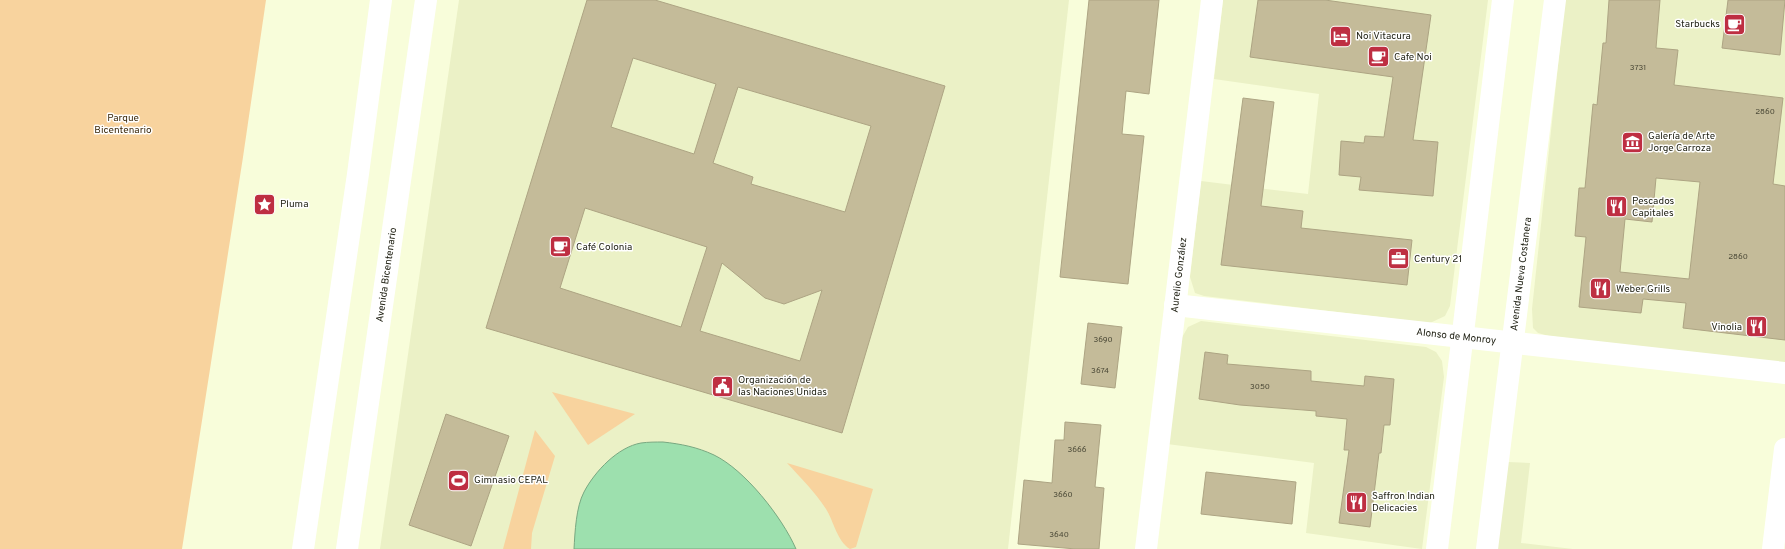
<svg xmlns="http://www.w3.org/2000/svg" width="1785" height="549" font-family="Overpass,sans-serif">
<rect width="100%" height="100%" fill="#f8fdda"/>
<g fill="#ebf1c6">
<polygon points="459,0 1069,0 1008,549 380,549"/>
<polygon points="1223,0 1488,0 1450,306 1445,316 1430,323 1204,296 1195,293 1190,277 1201,181 1308,194 1319,94 1214,79"/>
<polygon points="1565,0 1785,0 1785,364 1549,336 1538,333 1533,328 1532,309"/>
<polygon points="1201,321 1426,347 1436,352 1442,361 1444,377 1422,549 1306,533 1314,463 1167,444 1181,339 1188,327"/>
<polygon points="1508,462 1530,463 1521,543 1573,549 1497,549"/>
</g>
<g fill="#f8d39e">
<polygon points="0,0 266,0 243,157 182,549 0,549"/>
<polygon points="552,392 635,414 588,445"/>
<polygon points="535,430 555,456 532,533 531,549 503,549"/>
<path d="M787 463 873 489 856 547 850 549C837 541 834 522 826 509 815 492 801 478 787 463Z"/>
</g>
<path fill="#9de0ae" stroke="#79a881" d="M663 442C681 444 697 447 714 455 745 470 782 517 796 549H574C575 532 576 507 584 492 595 471 618 447 641 443 648 442 656 442 663 442Z"/>
<g fill="#c4bb99" stroke="#ada483" fill-rule="evenodd">
<path d="M587 0H655L945 86 842 433 486 328ZM633 58 716 84 694 154 611 127ZM738 87 871 126 845 212 751 184 753 177 713 163ZM585 208 707 247 681 327 560 288ZM722 263 765 298 784 304 822 290 800 361 700 331Z"/>
<polygon points="1089,0 1159,0 1149,94 1126,91 1122,134 1144,136 1128,284 1060,277"/>
<polygon points="1258,0 1325,0 1431,15 1413,140 1438,142 1433,196 1359,190 1361,177 1339,175 1341,141 1364,143 1365,136 1384,137 1393,77 1250,57"/>
<path d="M1609 0H1660L1656 48 1678 50 1674 85 1783 98 1773 184 1785 186V340L1683 328 1686 303 1643 299 1641 313 1579 307 1586 237 1575 236 1579 188H1585L1593 104 1597 105 1603 43H1606ZM1656 178 1700 182 1689 279 1620 272 1625 219 1652 222Z"/>
<polygon points="1728,0 1785,0 1780,55 1722,48"/>
<polygon points="1243,98 1274,102 1261,206 1303,211 1301,228 1412,240 1407,285 1221,265"/>
<polygon points="1088,323 1122,327 1115,388 1081,384"/>
<polygon points="1205,352 1228,355 1227,364 1311,371 1311,381 1364,386 1365,376 1394,379 1390,425 1384,425 1381,453 1379,453 1370,527 1339,523 1349,450 1344,450 1347,419 1316,416 1316,411 1240,405 1199,399"/>
<polygon points="446,414 509,436 471,546 409,525"/>
<polygon points="1065,422 1101,425 1095,487 1104,488 1099,549 1076,549 1018,544 1024,480 1052,483 1055,440 1064,440"/>
<polygon points="1206,472 1296,482 1292,524 1201,514"/>
</g>
<g fill="none" stroke-linecap="round" stroke-linejoin="round">
<g stroke="#fff" stroke-width="22">
<path id="s1" d="M1175 305 1785 373"/>
<path id="s2" d="M1146 549 1212 0"/>
<polyline points="1773,549 1785,449"/>
</g>
<g stroke="#fff" stroke-width="22">
<polyline points="303,549 358,174 381,0"/>
<path id="s3" d="M347 549 426 0"/>
<polyline points="1437,549 1503,0"/>
<path id="s4" d="M1487 549 1555 0"/>
</g>
</g>
<defs>
<symbol id="cafe-square" viewBox="-11 -11 22 22"><rect x="-9" y="-9" width="18" height="18" rx="4" fill="#be2e42" stroke="#fff"/><path d="M-5.5-4.5H6V0H3Q3 3.5 0 3.5H-2.5Q-5.5 3.5-5.5 0ZM3-3.2v2h1.7v-2ZM-6 4.5H4V6H-6Z" fill="#fff"/></symbol>
<symbol id="hotel-square" viewBox="-11 -11 22 22"><rect x="-9" y="-9" width="18" height="18" rx="4" fill="#be2e42" stroke="#fff"/><path d="M-6-4.5h1.5V1H6V5H4.5V3h-9V5H-6ZM-4 0a1.8 1.8 0 1 1 3.6 0ZM.5 0V-2.5h3Q6-2.5 6 0Z" fill="#fff"/></symbol>
<symbol id="museum-square" viewBox="-11 -11 22 22"><rect x="-9" y="-9" width="18" height="18" rx="4" fill="#be2e42" stroke="#fff"/><path d="M0-6L6-3V-2H-6V-3ZM-5-1h2V3h-2ZM-1-1h2V3h-2ZM3-1h2V3H3ZM-6 4H6V6H-6Z" fill="#fff"/></symbol>
<symbol id="sight-square" viewBox="-11 -11 22 22"><rect x="-9" y="-9" width="18" height="18" rx="4" fill="#be2e42" stroke="#fff"/><path d="M0-6L1.8-2.2L6-1.7L2.9 1.2L3.7 5.4L0 3.3L-3.7 5.4L-2.9 1.2L-6-1.7L-1.8-2.2Z" fill="#fff"/></symbol>
<symbol id="restaurant-square" viewBox="-11 -11 22 22"><rect x="-9" y="-9" width="18" height="18" rx="4" fill="#be2e42" stroke="#fff"/><path d="M-5-6h1v4h1v-4h1v4h1v-4h1v5L-1.5 .5V6h-2V.5L-5-1ZM5-6V6H3V1.5H1.5Q1.5-4 5-6Z" fill="#fff"/></symbol>
<symbol id="office-square" viewBox="-11 -11 22 22"><rect x="-9" y="-9" width="18" height="18" rx="4" fill="#be2e42" stroke="#fff"/><path d="M-6-3h4V-5.5h4V-3h4V5H-6ZM-1-4.5V-3h2v-1.5ZM-6 0V1H6V0Z" fill="#fff"/></symbol>
<symbol id="civic-square" viewBox="-11 -11 22 22"><rect x="-9" y="-9" width="18" height="18" rx="4" fill="#be2e42" stroke="#fff"/><path d="M-.6-6.5H3V-4.5H.6V-3L4-1V1h2V6H-6V1h2V-1L-.6-3ZM-1.2 2.5V6h2.4V2.5Z" fill="#fff"/></symbol>
<symbol id="stadium-square" viewBox="-11 -11 22 22"><rect x="-9" y="-9" width="18" height="18" rx="4" fill="#be2e42" stroke="#fff"/><path d="M0-5a6.5 5 0 1 0 0 10a6.5 5 0 1 0 0-10ZM-3.5-1.8h7v3.6h-7Z" fill="#fff"/></symbol>
</defs>
<g fill-rule="evenodd">
<use href="#cafe-square" x="1722" y="12" width="25" height="25"/>
<use href="#hotel-square" x="1328" y="24" width="25" height="25"/>
<use href="#cafe-square" x="1366" y="44" width="25" height="25"/>
<use href="#museum-square" x="1620" y="130" width="25" height="25"/>
<use href="#sight-square" x="252" y="192" width="25" height="25"/>
<use href="#restaurant-square" x="1604" y="194" width="25" height="25"/>
<use href="#cafe-square" x="548" y="234" width="25" height="25"/>
<use href="#office-square" x="1386" y="246" width="25" height="25"/>
<use href="#restaurant-square" x="1588" y="276" width="25" height="25"/>
<use href="#restaurant-square" x="1744" y="314" width="25" height="25"/>
<use href="#civic-square" x="710" y="374" width="25" height="25"/>
<use href="#stadium-square" x="446" y="468" width="25" height="25"/>
<use href="#restaurant-square" x="1344" y="490" width="25" height="25"/>
</g>
<g text-anchor="middle" dominant-baseline="central" stroke-width="3" stroke-linejoin="round" paint-order="stroke">
<g font-size="8" fill="#4c4a38">
<text x="1638" y="68">3731</text>
<text x="1765" y="112">2860</text>
<text x="1738" y="257">2860</text>
<text x="1103" y="340">3690</text>
<text x="1100" y="371">3674</text>
<text x="1260" y="387">3050</text>
<text x="1077" y="450">3666</text>
<text x="1063" y="495">3660</text>
<text x="1059" y="535">3640</text>
</g>
<g font-size="10" fill="#242518" stroke="#fff" text-anchor="start">
<text x="1720" y="24" text-anchor="end">Starbucks</text>
<text x="1356" y="36">Noi Vitacura</text>
<text x="1394" y="57">Cafe Noi</text>
<text x="1648" y="136">Galería de Arte<tspan x="1648" dy="12">Jorge Carroza</tspan></text>
<text x="1632" y="201">Pescados<tspan x="1632" dy="12">Capitales</tspan></text>
<text x="280" y="204">Pluma</text>
<text x="576" y="247">Café Colonia</text>
<text x="1414" y="259">Century 21</text>
<text x="1616" y="289">Weber Grills</text>
<text x="1742" y="327" text-anchor="end">Vinolia</text>
<text x="738" y="380">Organización de<tspan x="738" dy="12">las Naciones Unidas</tspan></text>
<text x="474" y="480">Gimnasio CEPAL</text>
<text x="1372" y="496">Saffron Indian<tspan x="1372" dy="12">Delicacies</tspan></text>
</g>
<g font-size="10" fill="#3b290b" stroke="#fff">
<text x="123" y="118">Parque<tspan x="123" dy="12">Bicentenario</tspan></text>
</g>
<g font-size="10" fill="#242518" stroke="#fff">
<text stroke="none"><textPath href="#s3" startOffset="277">Avenida Bicentenario</textPath></text>
<text stroke="none"><textPath href="#s2" startOffset="276">Aurelio González</textPath></text>
<text stroke="none"><textPath href="#s4" startOffset="277">Avenida Nueva Costanera</textPath></text>
<text stroke="none"><textPath href="#s1" startOffset="283">Alonso de Monroy</textPath></text>
</g>
</g>
</svg>
